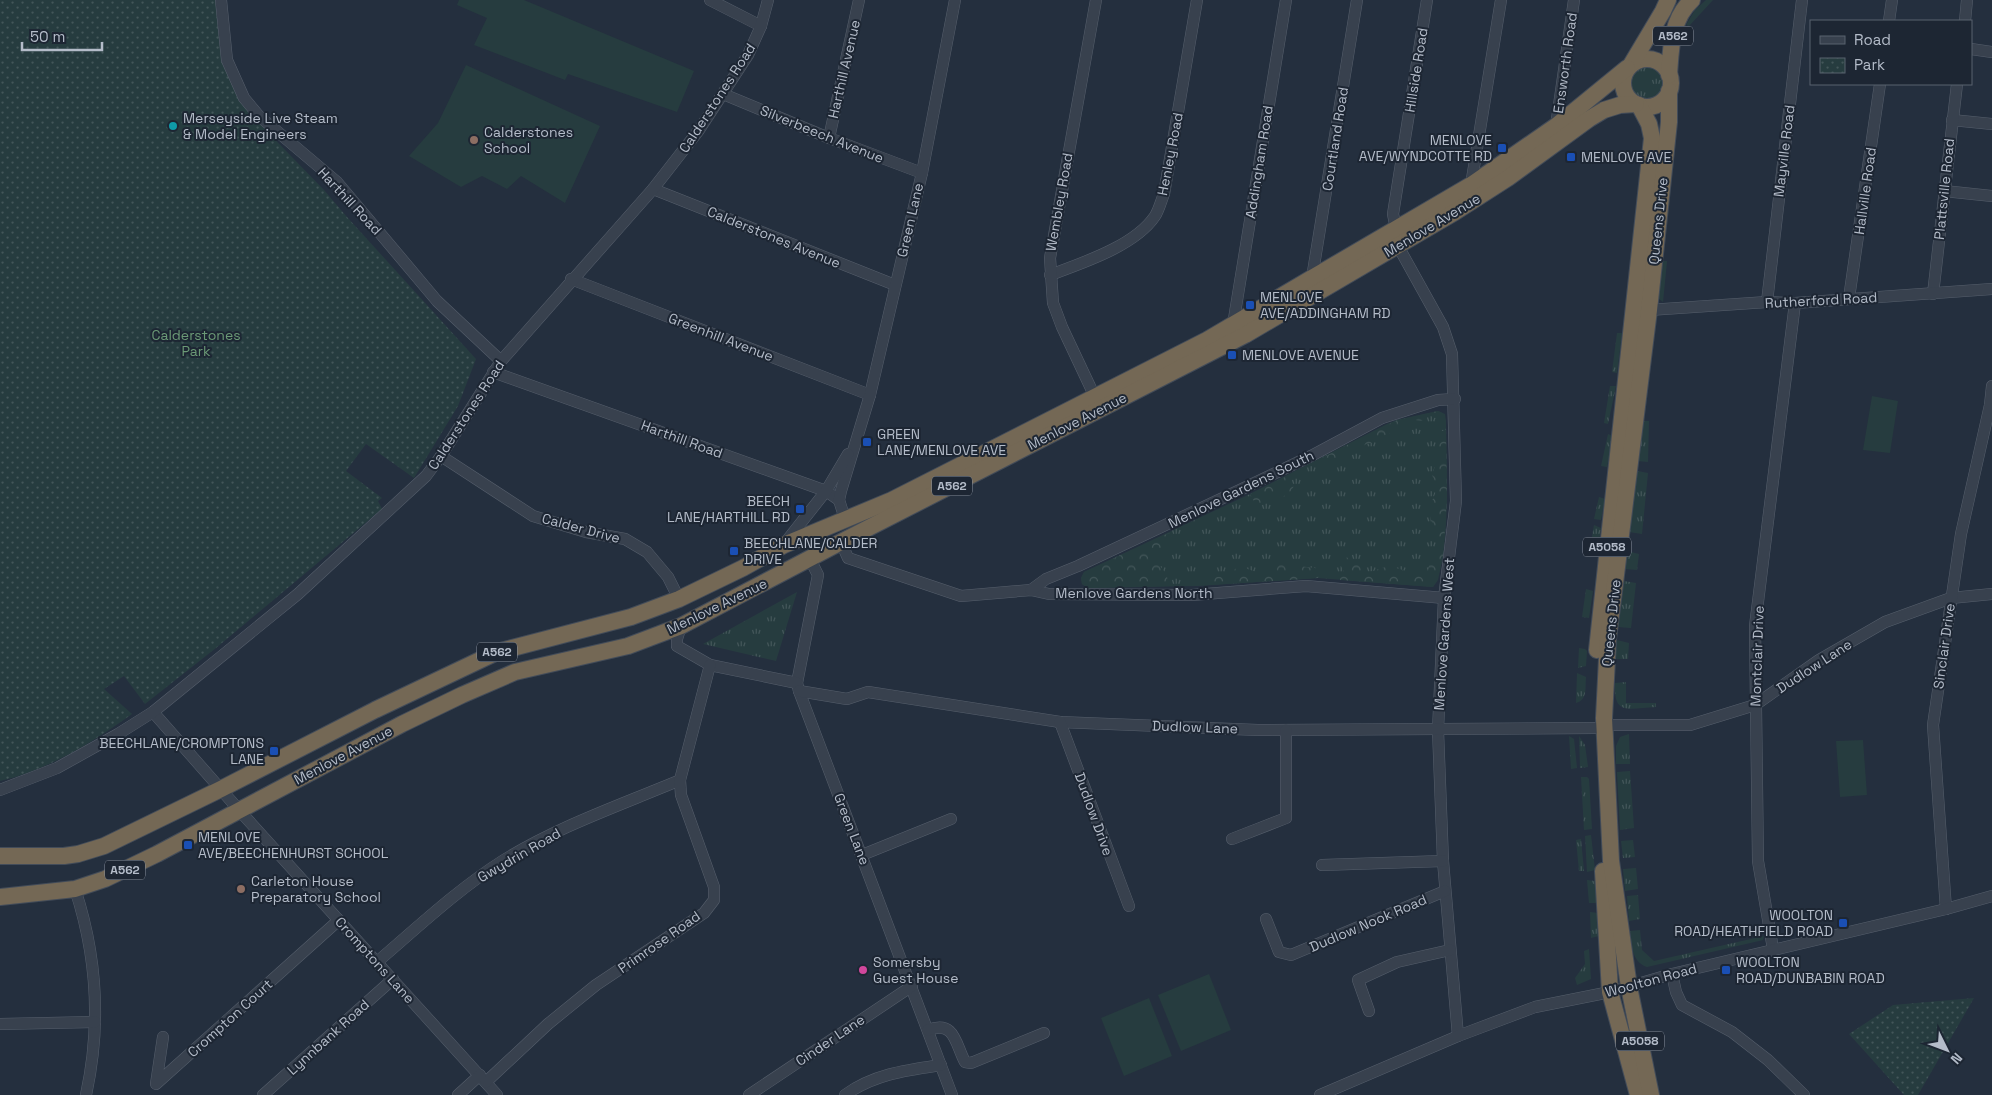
<svg xmlns="http://www.w3.org/2000/svg" width="1992" height="1095" font-family="'Space Grotesk',sans-serif">
<defs>
<pattern id="grass-tufts" width="24" height="20" patternUnits="userSpaceOnUse" patternTransform="scale(1.25)"><rect width="24" height="20" fill="#263c3f"/><path d="M3 7l-1-3M5 7V3M7 7l1-3M15 17l-1-3M17 17v-4M19 17l1-3" fill="none" stroke="#435659"/></pattern>
<pattern id="forest-crowns" width="20" height="18" patternUnits="userSpaceOnUse" patternTransform="scale(1.25)"><rect width="20" height="18" fill="#263c3f"/><path d="M2 6a3 3 0 1 1 6 0M12 15a3 3 0 1 1 6 0" fill="none" stroke="#435659"/></pattern>
<pattern id="park-dots" width="8" height="8" patternUnits="userSpaceOnUse" patternTransform="scale(1.25)"><rect width="8" height="8" fill="#263c3f"/><path d="M2 2h.1M6 6h.1" fill="none" stroke="#435659" stroke-width="1.8" stroke-linecap="round"/></pattern>
</defs>
<rect width="100%" height="100%" fill="#242f3e"/>
<g fill="url(#grass-tufts)">
<polygon points="1706,0 1713,0 1689,26 1686,25 1695,10"/>
<circle cx="1646" cy="82" r="18"/>
<polygon points="1663,261 1667,261 1663,302 1658,298"/>
<polygon points="1617,333 1622,333 1617,373 1612,372"/>
<polygon points="1610,386 1616,386 1608,424 1604,423"/>
<path d="M1438 411 1445 414 1446 421C1446 458 1452 558 1433 587L1318 578 1196 586 1088 588 1082 584 1081 578 1084 572 1250 494 1387 424 1397 420Z"/>
<polygon points="1642,421 1649,421 1648,462 1638,461"/>
<polygon points="1608,434 1613,436 1607,467 1601,466"/>
<polygon points="1637,471 1648,473 1642,534 1629,532"/>
<polygon points="1599,497 1605,499 1601,520 1594,519"/>
<polygon points="1594,525 1601,528 1598,549 1590,548"/>
<polygon points="1627,551 1639,554 1637,570 1625,569"/>
<polygon points="1624,581 1636,583 1631,628 1618,627"/>
<polygon points="1586,589 1593,591 1589,618 1582,617"/>
<polygon points="797,592 776,661 703,644"/>
<polygon points="1617,640 1629,643 1628,659 1615,659"/>
<polygon points="1579,648 1585,649 1587,651 1586,666 1578,668"/>
<path d="M1577 673 1586 677C1585 687 1588 700 1576 703Z"/>
<path d="M1626 682V703H1656V707C1630 708 1613 717 1615 683Z"/>
<polygon points="1629,734 1630,764 1616,764 1616,746 1620,737"/>
<polygon points="1569,736 1574,739 1577,768 1571,769"/>
<polygon points="1579,736 1585,745 1588,767 1580,768"/>
<polygon points="1630,771 1634,828 1620,830 1617,772"/>
<polygon points="1581,777 1587,777 1589,779 1592,829 1584,830"/>
<polygon points="1591,835 1595,870 1587,872 1585,836"/>
<polygon points="1581,839 1584,871 1579,871 1576,840"/>
<polygon points="1633,840 1635,857 1623,858 1621,841"/>
<polygon points="1636,868 1638,889 1625,891 1623,869"/>
<polygon points="1587,880 1595,881 1597,902 1596,903 1589,903"/>
<polygon points="1638,895 1640,919 1629,921 1627,896"/>
<polygon points="1590,912 1598,913 1599,936 1591,938"/>
<path d="M1640 930 1642 950 1654 961 1764 936 1763 940 1647 967C1632 962 1631 945 1630 931Z"/>
<polygon points="1589,949 1591,979 1577,985 1575,978 1585,964 1584,951"/>
</g>
<g fill="url(#forest-crowns)">
<polygon points="1438,411 1442,413 1440,416 1435,418 1429,415 1423,421 1415,420 1400,425 1393,433 1381,436 1373,443 1366,444 1357,451 1347,453 1342,456 1336,463 1327,465 1322,463 1320,459 1397,420"/>
<path d="M1446 430 1447 498 1444 542 1439 541 1437 538 1428 510C1434 495 1440 491 1432 475L1439 454 1436 436 1442 431Z"/>
<polygon points="1287,476 1294,486 1289,494 1261,505 1255,503 1250,494"/>
<path d="M1169 533 1172 537 1168 548 1154 558V561C1163 568 1169 575 1168 586L1088 588 1082 584 1081 578 1084 572Z"/>
<path d="M1441 548 1444 551 1438 580 1433 587 1340 580V576L1344 572 1339 562 1344 557 1353 559 1369 572C1375 571 1380 568 1386 567 1400 566 1413 577 1427 572L1434 549Z"/>
<path d="M1286 559 1299 566 1315 568 1320 571 1318 578 1196 586 1198 582 1204 577C1221 576 1226 580 1238 566 1249 568 1256 574 1267 574L1277 562Z"/>
</g>
<g fill="url(#park-dots)">
<path d="M0 0H216L222 59 256 120 324 190 347 217 476 359 458 406 414 478 366 444 346 471 382 498 378 501 382 509 216 648 145 704 124 676 104 689 132 714C92 743 48 770 0 781Z"/>
<polygon points="1974,998 1918,1095 1904,1095 1849,1034 1893,1005"/>
</g>
<g fill="#263c3f">
<polygon points="459,0 524,0 694,71 677,112 568,74 565,80 474,45 487,18 457,5"/>
<polygon points="466,65 600,126 565,203 521,176 507,189 482,176 461,187 409,156 438,123"/>
<polygon points="1872,396 1898,401 1890,453 1863,450"/>
<polygon points="1863,740 1867,795 1840,797 1836,741"/>
<polygon points="1209,974 1231,1030 1181,1051 1158,995"/>
<polygon points="1149,998 1172,1056 1124,1076 1101,1018"/>
</g>
<g fill="none" stroke-linecap="round" stroke-linejoin="round">
<defs>
<g id="minor">
<polyline points="221,0 227,60 244,98 259,116 337,182 437,301 501,361"/>
<polyline points="710,0 761,26"/>
<polyline points="1889,21 1892,0"/>
<polyline points="1965,21 1967,0"/>
<polyline points="1971,49 1992,52"/>
<polyline points="723,94 829,138 922,173"/>
<polyline points="1952,120 1992,124"/>
<polyline points="1556,126 1574,0"/>
<polyline points="829,138 859,0"/>
<polyline points="1471,185 1501,0"/>
<polyline points="653,189 895,285"/>
<polyline points="1944,191 1992,196"/>
<polyline points="1396,229 1393,214 1427,0"/>
<polyline points="1398,246 1443,327 1452,354 1456,501 1444,598 1438,730 1443,861 1458,1036"/>
<path d="M1050 275C1082 263 1135 246 1155 216 1159 210 1161 201 1164 194L1197 0"/>
<polyline points="1312,278 1357,0"/>
<polyline points="571,279 870,395"/>
<polyline points="1933,294 1957,84"/>
<polyline points="1849,298 1880,84"/>
<polyline points="1767,302 1802,0"/>
<polyline points="1649,310 1767,302 1795,303 1992,289"/>
<polyline points="1233,325 1286,0"/>
<polyline points="493,372 826,491 839,500"/>
<polyline points="1095,397 1062,327 1053,303 1050,258 1096,0"/>
<polyline points="441,456 533,516 586,532 625,539 647,552 668,577 679,599"/>
<polyline points="845,519 839,500 841,491 870,395 922,173 955,0"/>
<polyline points="841,542 848,558 961,596 1031,590 1049,594 1192,595 1306,586 1444,598"/>
<polyline points="785,543 826,491 848,454"/>
<polyline points="810,559 818,575 797,683 799,691 952,1095"/>
<polyline points="1031,590 1046,579 1078,566 1242,489 1311,456 1382,418 1438,400 1455,399"/>
<polyline points="681,626 677,639 677,646 710,665 797,683"/>
<polyline points="799,691 847,699 868,692 1060,722 1258,730 1595,728"/>
<polyline points="153,712 239,810 497,1095"/>
<polyline points="1060,722 1129,906"/>
<polyline points="1604,725 1690,725 1755,705 1819,660 1885,622 1951,598 1992,594"/>
<polyline points="0,790 57,768 118,734 153,712 298,594 426,476 441,456 501,361 653,189 699,130 748,55 761,26 768,0"/>
<polyline points="1232,839 1286,818 1286,730"/>
<polyline points="862,855 951,819"/>
<polyline points="1322,865 1443,861"/>
<path d="M75 889C97 956 101 1026 86 1095"/>
<polyline points="1946,909 1933,725 1961,534 1990,405 1992,386"/>
<polyline points="1266,919 1279,952 1291,955 1445,891"/>
<polyline points="1773,949 1758,861 1755,626 1795,303"/>
<path d="M377 962C418 927 458 889 504 860 559 826 621 805 680 780"/>
<polyline points="1672,974 1676,992 1682,1005 1732,1032 1768,1060 1804,1095"/>
<polyline points="1369,1011 1358,980 1397,962 1450,950"/>
<polyline points="0,1024 95,1022"/>
<path d="M928 1030C955 1020 955 1043 965 1062L971 1063 1044 1033"/>
<polyline points="163,1037 156,1084 339,920"/>
<polyline points="486,1082 548,1024 596,985 704,913 714,900 714,887 681,795 680,780 710,665"/>
<polyline points="263,1095 393,979"/>
<polyline points="458,1095 480,1075"/>
<polyline points="749,1095 912,986"/>
<path d="M845 1095C874 1074 907 1070 941 1065"/>
<polyline points="1320,1095 1458,1036 1535,1007 1610,992 1672,974 1946,909 1992,896"/>
</g>
<g id="highway">
<circle cx="1647" cy="83" r="24"/>
<polyline points="1632,63 1663,11 1668,0"/>
<path d="M1669 75C1671 48 1671 19 1692 0"/>
<polyline points="1597,650 1652,138 1649,124 1639,105"/>
<polyline points="0,856 64,856 78,854 104,846 221,789 375,710 497,652 631,617 679,599 743,568 784,545 892,500 1207,340 1312,278 1471,185 1556,126 1627,68"/>
<polyline points="1603,871 1610,992 1638,1095"/>
<polyline points="0,897 75,889 105,879 157,854 402,724 462,695 515,672 628,646 681,626 841,542 1245,335 1455,212 1508,178 1589,119 1604,110 1620,105 1636,104"/>
<polyline points="1651,1095 1629,987 1611,861 1604,718 1608,639 1649,310 1669,122 1669,91"/>
</g>
</defs>
<use href="#minor" stroke="#565f6c" stroke-width="12"/>
<use href="#highway" stroke="#434c59" stroke-width="18"/>
<use href="#minor" stroke="#38414e" stroke-width="11"/>
<use href="#highway" stroke="#746855" stroke-width="16"/>
</g>
<circle fill="#0f9aa8" stroke="#1d2633" stroke-width="2" cx="173" cy="126" r="5"/>
<g fill="#8d6e63" stroke="#1d2633" stroke-width="2">
<circle cx="474" cy="140" r="5"/>
<circle cx="241" cy="889" r="5"/>
</g>
<g fill="#1a4fb4" stroke="#1d2633" stroke-width="2">
<rect x="1497" y="143" width="10" height="10" rx="2.5"/>
<rect x="1566" y="152" width="10" height="10" rx="2.5"/>
<rect x="1245" y="300" width="10" height="10" rx="2.5"/>
<rect x="1227" y="350" width="10" height="10" rx="2.5"/>
<rect x="862" y="437" width="10" height="10" rx="2.5"/>
<rect x="795" y="504" width="10" height="10" rx="2.5"/>
<rect x="729" y="546" width="10" height="10" rx="2.5"/>
<rect x="269" y="746" width="10" height="10" rx="2.5"/>
<rect x="183" y="840" width="10" height="10" rx="2.5"/>
<rect x="1838" y="918" width="10" height="10" rx="2.5"/>
<rect x="1721" y="965" width="10" height="10" rx="2.5"/>
</g>
<circle fill="#d1479c" stroke="#1d2633" stroke-width="2" cx="863" cy="970" r="5"/>
<g text-anchor="middle" dominant-baseline="central" stroke-width="4" stroke-linejoin="round" paint-order="stroke">
<g fill="#1d2633" stroke="#878f9c" stroke-width="1">
<rect x="1653" y="26.5" width="40" height="19" rx="4"/>
<rect x="932" y="476.5" width="40" height="19" rx="4"/>
<rect x="1583" y="537.5" width="48" height="19" rx="4"/>
<rect x="477" y="642.5" width="40" height="19" rx="4"/>
<rect x="105" y="860.5" width="40" height="19" rx="4"/>
<rect x="1616" y="1031.5" width="48" height="19" rx="4"/>
</g>
<g font-size="12" font-weight="bold" fill="#b4bcc9">
<text x="1673" y="36">A562</text>
<text x="952" y="486">A562</text>
<text x="1607" y="547">A5058</text>
<text x="497" y="652">A562</text>
<text x="125" y="870">A562</text>
<text x="1640" y="1041">A5058</text>
</g>
<g font-size="14" fill="#b4bcc9" stroke="#1d2633">
<text transform="translate(1565 63) rotate(-82)">Ensworth Road</text>
<text transform="translate(844 69) rotate(-77)">Harthill Avenue</text>
<text transform="translate(1416 70) rotate(-81)">Hillside Road</text>
<text transform="translate(717 98) rotate(-57)">Calderstones Road</text>
<text transform="translate(822 134) rotate(22)">Silverbeech Avenue</text>
<text transform="translate(1335 139) rotate(-81)">Courtland Road</text>
<text transform="translate(1784 151) rotate(-83)">Mayville Road</text>
<text transform="translate(1170 154) rotate(-79)">Henley Road</text>
<text transform="translate(1259 162) rotate(-81)">Addingham Road</text>
<text transform="translate(1944 189) rotate(-84)">Plattsville Road</text>
<text transform="translate(1865 191) rotate(-82)">Hallville Road</text>
<text transform="translate(350 201) rotate(47)">Harthill Road</text>
<text transform="translate(1059 202) rotate(-80)">Wembley Road</text>
<text transform="translate(910 220) rotate(-77)">Green Lane</text>
<text transform="translate(1658 221) rotate(-84)">Queens Drive</text>
<text transform="translate(1432 225) rotate(-31)">Menlove Avenue</text>
<text transform="translate(774 237) rotate(22)">Calderstones Avenue</text>
<text transform="translate(1821 300) rotate(-3)">Rutherford Road</text>
<text transform="translate(721 337) rotate(21)">Greenhill Avenue</text>
<text transform="translate(466 415) rotate(-57)">Calderstones Road</text>
<text transform="translate(1077 421) rotate(-27)">Menlove Avenue</text>
<text transform="translate(682 439) rotate(20)">Harthill Road</text>
<text transform="translate(1241 489) rotate(-26)">Menlove Gardens South</text>
<text transform="translate(581 528) rotate(15)">Calder Drive</text>
<text x="1134" y="593">Menlove Gardens North</text>
<text transform="translate(717 606) rotate(-26)">Menlove Avenue</text>
<text transform="translate(1611 623) rotate(-84)">Queens Drive</text>
<text transform="translate(1444 634) rotate(-86)">Menlove Gardens West</text>
<text transform="translate(1944 646) rotate(-82)">Sinclair Drive</text>
<text transform="translate(1757 656) rotate(-88)">Montclair Drive</text>
<text transform="translate(1814 666) rotate(-33)">Dudlow Lane</text>
<text transform="translate(1195 727) rotate(2)">Dudlow Lane</text>
<text transform="translate(343 755) rotate(-28)">Menlove Avenue</text>
<text transform="translate(1094 814) rotate(70)">Dudlow Drive</text>
<text transform="translate(852 829) rotate(69)">Green Lane</text>
<text transform="translate(519 855) rotate(-30)">Gwydrin Road</text>
<text transform="translate(1368 923) rotate(-23)">Dudlow Nook Road</text>
<text transform="translate(659 942) rotate(-35)">Primrose Road</text>
<text transform="translate(375 960) rotate(48)">Cromptons Lane</text>
<text transform="translate(1651 980) rotate(-15)">Woolton Road</text>
<text transform="translate(230 1018) rotate(-42)">Crompton Court</text>
<text transform="translate(328 1037) rotate(-42)">Lynnbank Road</text>
<text transform="translate(830 1040) rotate(-34)">Cinder Lane</text>
</g>
<g font-size="14" fill="#b4bcc9" stroke="#1d2633" text-anchor="start">
<text x="183" y="118">Merseyside Live Steam<tspan x="183" dy="16">&amp; Model Engineers</tspan></text>
<text x="484" y="132">Calderstones<tspan x="484" dy="16">School</tspan></text>
<text x="1492" y="140" text-anchor="end">MENLOVE<tspan x="1492" dy="16">AVE/WYNDCOTTE RD</tspan></text>
<text x="1581" y="157">MENLOVE AVE</text>
<text x="1260" y="297">MENLOVE<tspan x="1260" dy="16">AVE/ADDINGHAM RD</tspan></text>
<text x="1242" y="355">MENLOVE AVENUE</text>
<text x="877" y="434">GREEN<tspan x="877" dy="16">LANE/MENLOVE AVE</tspan></text>
<text x="790" y="501" text-anchor="end">BEECH<tspan x="790" dy="16">LANE/HARTHILL RD</tspan></text>
<text x="744" y="543">BEECHLANE/CALDER<tspan x="744" dy="16">DRIVE</tspan></text>
<text x="264" y="743" text-anchor="end">BEECHLANE/CROMPTONS<tspan x="264" dy="16">LANE</tspan></text>
<text x="198" y="837">MENLOVE<tspan x="198" dy="16">AVE/BEECHENHURST SCHOOL</tspan></text>
<text x="251" y="881">Carleton House<tspan x="251" dy="16">Preparatory School</tspan></text>
<text x="1833" y="915" text-anchor="end">WOOLTON<tspan x="1833" dy="16">ROAD/HEATHFIELD ROAD</tspan></text>
<text x="873" y="962">Somersby<tspan x="873" dy="16">Guest House</tspan></text>
<text x="1736" y="962">WOOLTON<tspan x="1736" dy="16">ROAD/DUNBABIN ROAD</tspan></text>
</g>
<g font-size="14" fill="#6b9a76" stroke="#1d2633">
<text x="196" y="335">Calderstones<tspan x="196" dy="16">Park</tspan></text>
</g>
</g>
<rect x="1810" y="20" width="162" height="65" fill="#1d2633" stroke="#59626f"/>
<rect x="1820" y="36" width="25" height="8" fill="#38414e" stroke="#59626f"/>
<text x="1854" y="45" font-size="15" fill="#b4bcc9">Road</text>
<rect x="1820" y="58" width="25" height="15" fill="url(#park-dots)" stroke="#59626f"/>
<text x="1854" y="70" font-size="15" fill="#b4bcc9">Park</text>
<g transform="translate(1947 1050) rotate(132)" stroke="#1d2633" stroke-width="4" paint-order="stroke">
<path d="M0-4L9 19L0 12L-9 19Z" fill="#b4bcc9"/>
<text y="-8" font-size="14" font-weight="bold" text-anchor="middle" fill="#b4bcc9">N</text>
</g>
<path d="M22 42v8h80v-8" fill="none" stroke="#b4bcc9" stroke-width="2.5"/>
<text x="30" y="42" font-size="15" fill="#b4bcc9" stroke="#1d2633" stroke-width="4" paint-order="stroke">50 m</text>
</svg>
